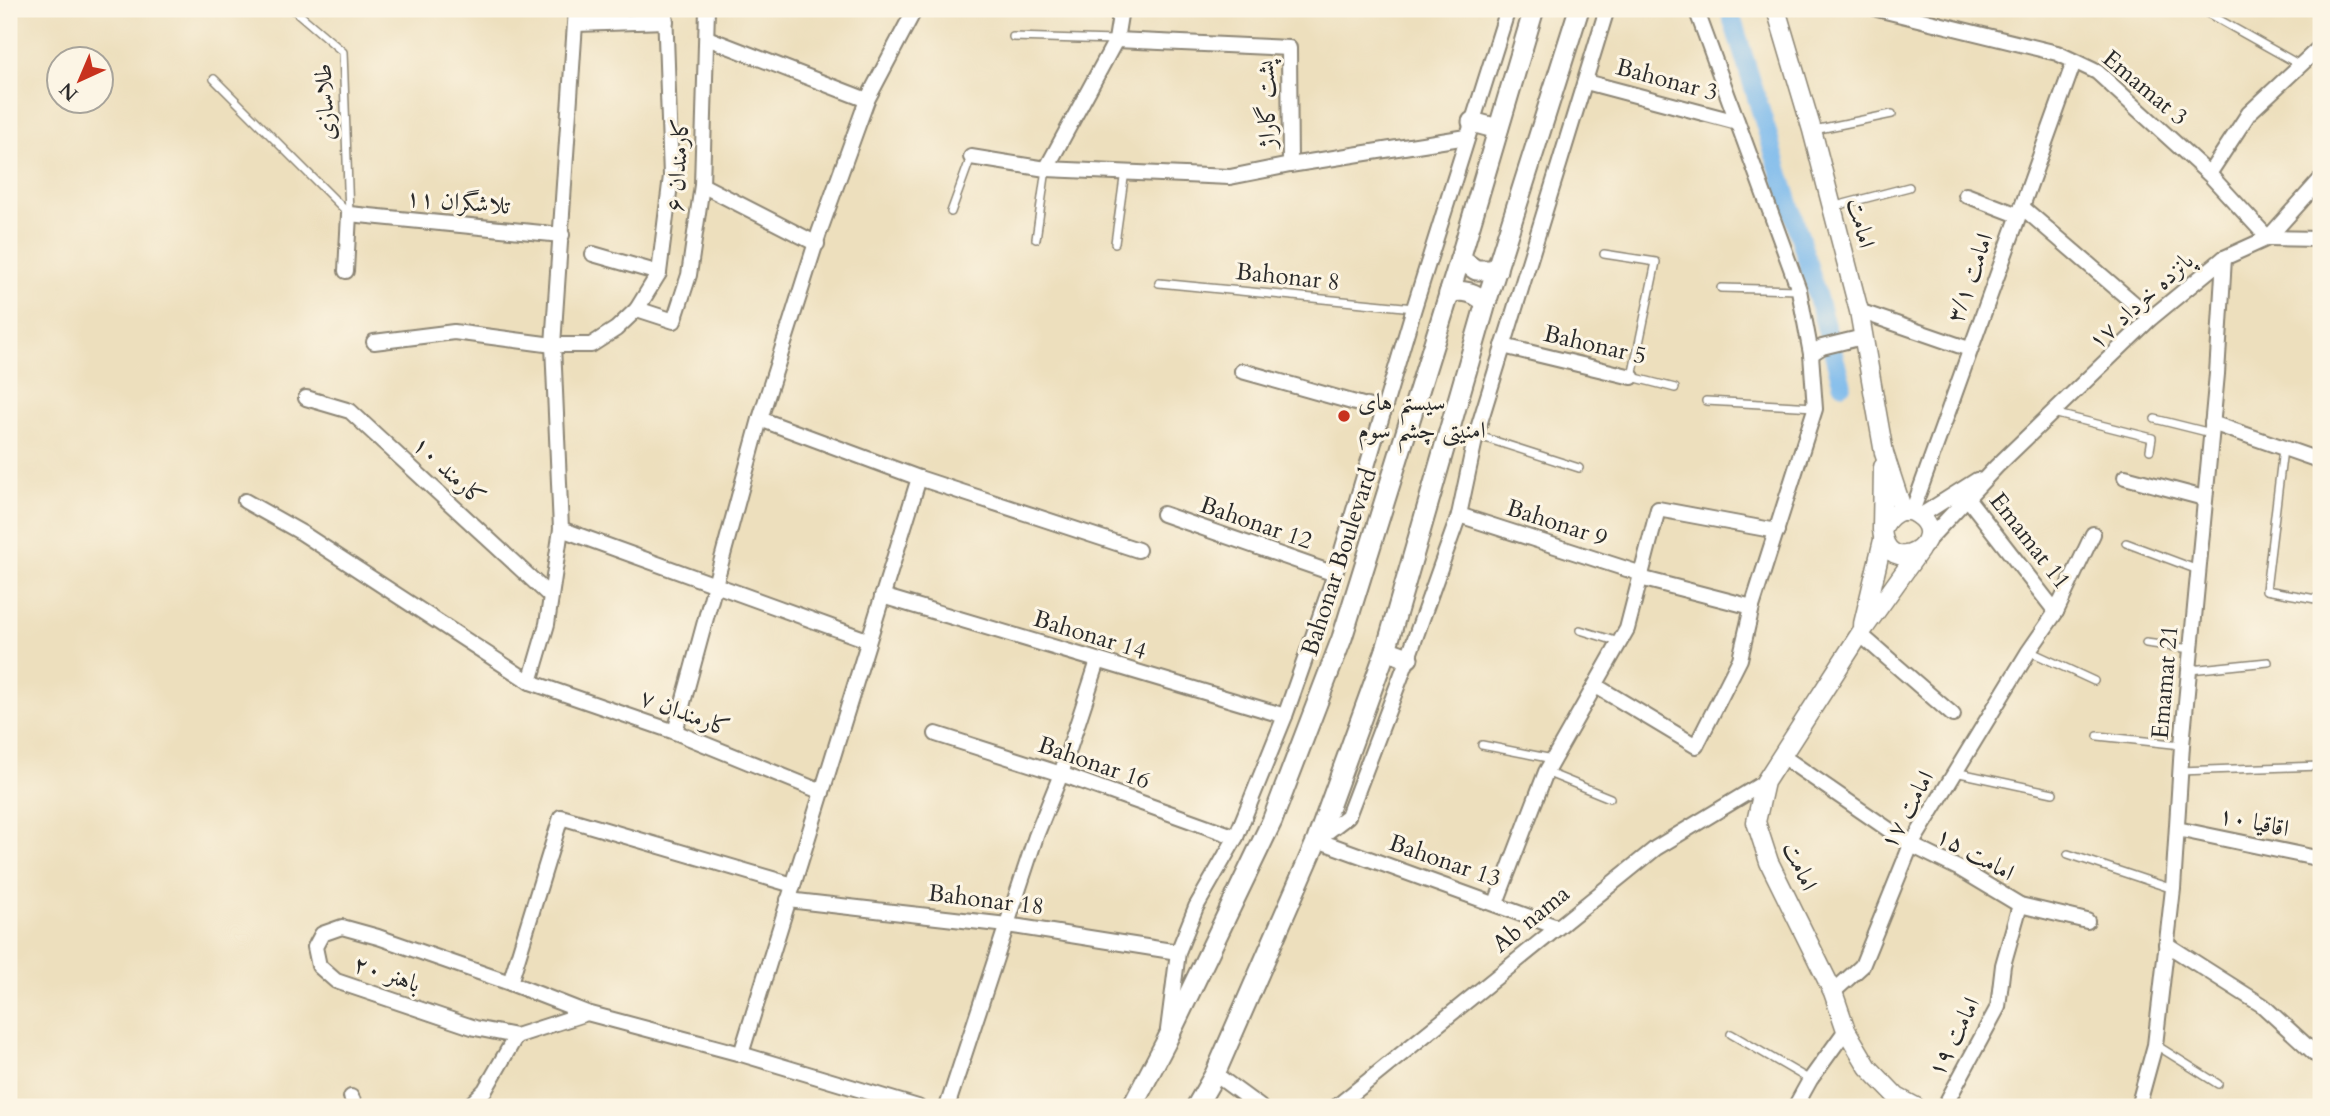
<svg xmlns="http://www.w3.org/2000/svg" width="2330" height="1116" font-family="Cardo,Amiri,serif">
<rect width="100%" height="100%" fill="#fcf5e5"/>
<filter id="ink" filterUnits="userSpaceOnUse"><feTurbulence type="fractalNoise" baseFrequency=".0143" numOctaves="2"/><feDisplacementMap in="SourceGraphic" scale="14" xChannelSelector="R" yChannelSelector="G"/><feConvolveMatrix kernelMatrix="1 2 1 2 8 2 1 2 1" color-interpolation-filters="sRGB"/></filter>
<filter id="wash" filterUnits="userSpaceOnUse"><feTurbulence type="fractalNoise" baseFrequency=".00686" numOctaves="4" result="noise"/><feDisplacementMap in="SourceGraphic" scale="28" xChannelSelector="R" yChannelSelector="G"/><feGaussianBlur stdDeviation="1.57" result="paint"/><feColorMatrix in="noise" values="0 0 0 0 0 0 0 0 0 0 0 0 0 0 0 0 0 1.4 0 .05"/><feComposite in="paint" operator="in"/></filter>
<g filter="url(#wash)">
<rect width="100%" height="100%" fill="#eddfbd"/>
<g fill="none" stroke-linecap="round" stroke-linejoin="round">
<polyline stroke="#78b8ec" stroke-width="19" points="1729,9 1805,254 1842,384"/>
</g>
</g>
<g filter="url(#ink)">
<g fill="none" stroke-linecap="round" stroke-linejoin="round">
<defs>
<g id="service">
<polyline points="293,9 343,52 349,214"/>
<polyline points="2200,9 2300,65"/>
<polyline points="1013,37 1115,40"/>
<polyline points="214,79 349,214"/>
<polyline points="1814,130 1892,114"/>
<polyline points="1832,207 1909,187"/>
<polyline points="951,212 971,157"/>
<polyline points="1036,239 1046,169"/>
<polyline points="1115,243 1125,171"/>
<polyline points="1604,254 1656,262 1632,377 1675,388"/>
<polyline points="1159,283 1414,308"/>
<polyline points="1721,288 1799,290"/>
<polyline points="1706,401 1815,407"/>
<polyline points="2053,413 2152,438 2150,450"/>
<polyline points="2155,419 2211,433"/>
<polyline points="1476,435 1579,468"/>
<polyline points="2283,449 2266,590 2321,600"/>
<polyline points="2126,543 2198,570"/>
<polyline points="1580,630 1619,642"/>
<polyline points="2146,643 2191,649"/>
<polyline points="2029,651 2094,681"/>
<polyline points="2190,670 2268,662"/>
<polyline points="2098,736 2182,745"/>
<polyline points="1482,745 1553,759"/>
<polyline points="2180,771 2320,766"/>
<polyline points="1546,772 1610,798"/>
<polyline points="1955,772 2053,793"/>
<polyline points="2068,854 2173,889"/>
<polyline points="1731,1034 1810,1080"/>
<polyline points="2156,1045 2218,1084"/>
</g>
<g id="minor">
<polyline points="1877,9 2057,53 2097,72 2209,174 2268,238 2321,239"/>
<polyline points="576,24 666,21"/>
<polyline points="707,38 867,100"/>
<polyline points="1116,40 1289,48 1290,165"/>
<polyline points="1586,82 1737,122"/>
<polyline points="971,157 1046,169 1230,177 1290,165 1467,137"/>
<polyline points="1046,169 1116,40 1121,9"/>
<polyline points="2209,174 2249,113 2321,46"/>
<polyline points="702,185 817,244"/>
<polyline points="1966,195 2018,215"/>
<polyline points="2022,207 2151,318"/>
<polyline points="593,254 659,273"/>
<polyline points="346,271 349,214 562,235"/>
<polyline points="637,309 659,273 671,176 665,9"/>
<polyline points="1859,311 1969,349"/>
<polyline points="374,342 454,332 553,345 591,345 616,329 637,309 674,321 689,275 702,185 707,9"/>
<polyline points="1503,346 1632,377"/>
<polyline points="1811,354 1822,347 1863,337"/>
<polyline points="1242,371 1384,411"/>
<polyline points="306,398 350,411 549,595"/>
<polyline points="760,419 919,478 1138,550"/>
<polyline points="2212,423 2321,461"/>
<polyline points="2125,477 2204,498"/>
<polyline points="1968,499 2056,612"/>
<polyline points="245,501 302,533 530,682 675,732 822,792"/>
<polyline points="1912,512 2074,62"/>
<polyline points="1163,514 1335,574"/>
<polyline points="1459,515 1642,574"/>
<polyline points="1920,516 1977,480"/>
<polyline points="561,529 867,640"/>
<polyline points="1926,542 1996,467 2151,318 2224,258 2268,238 2321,179"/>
<polyline points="1640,578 1752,607"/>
<polyline points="882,596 1285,716"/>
<polyline points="1860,634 1953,715"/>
<polyline points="530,682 547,624 561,529 553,345 576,9"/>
<polyline points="1596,686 1696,746 1740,659 1752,607 1815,409 1811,354 1799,290 1696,9"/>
<polyline points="675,732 760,419 819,233 867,100 915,9"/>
<polyline points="936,734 1061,774 1236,837"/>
<polyline points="1782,756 1911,845 1960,869 2020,905 2087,921"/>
<polyline points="2177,829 2321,859"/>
<polyline points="1318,839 1348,816 1408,658 1459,515 1476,435 1607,9"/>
<polyline points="1317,840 1557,927"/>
<polyline points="788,900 1007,925 1178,952"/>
<polyline points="1496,903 1546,772 1627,629 1658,509 1777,531"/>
<polyline points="2166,944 2262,1005 2321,1059"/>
<polyline points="510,983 561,817 793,885"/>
<polyline points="1833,992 1862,966 1911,845 2029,651 2056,612 2093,534"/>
<polyline points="587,1013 516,1036 475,1028 336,981 319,966 315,947 322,934 342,927 378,937 510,983 587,1013 741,1054 918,1107"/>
<polyline points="1168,1030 1178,952 1196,907 1236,837 1285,716 1335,574 1414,308 1508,9"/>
<polyline points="741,1054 919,478"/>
<polyline points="1215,1074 1260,1107"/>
<polyline points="351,1097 356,1107"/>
<polyline points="468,1107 485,1090 516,1036"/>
<polyline points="947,1107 1036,836 1061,774 1098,661"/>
<polyline points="1336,1107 1656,848 1765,782"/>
<polyline points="1795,1107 1810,1080 1846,1030"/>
<polyline points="1944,1107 1998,1007 2003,965 2020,905"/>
<polyline points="2138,1107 2155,1045 2173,889 2182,745 2217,374 2224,258"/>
</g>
<g id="tertiary">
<polyline points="1776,9 1812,130 1859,311 1884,453 1903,511"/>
<path d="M1882 530C1888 516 1902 504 1917 515 1954 540 1887 583 1882 530L1883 467"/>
<polyline points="1863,624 1883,540"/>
<polyline points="1916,1107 1897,1097 1868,1067 1846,1030 1833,992 1769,862 1756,822 1765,782 1860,634 1920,550"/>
</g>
<g id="secondary">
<polyline points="1472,122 1498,129"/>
<polyline points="1460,259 1476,270 1497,270"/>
<path d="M1449 293C1464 289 1475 292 1486 303"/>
<polyline points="1386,650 1408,658"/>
<polyline points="1132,1107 1166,1042 1272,821 1342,638 1460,259 1534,9"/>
<polyline points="1196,1107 1215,1074 1317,840 1386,650 1486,303 1579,9"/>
</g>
</defs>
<use href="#service" stroke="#8c8574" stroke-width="10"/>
<use href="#minor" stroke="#8c8574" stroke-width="18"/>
<use href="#tertiary" stroke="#8c8574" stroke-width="21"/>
<use href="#secondary" stroke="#8c8574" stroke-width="23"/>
<use href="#service" stroke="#fff" stroke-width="7"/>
<use href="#minor" stroke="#fff" stroke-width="14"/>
<use href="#tertiary" stroke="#fff" stroke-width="18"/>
<use href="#secondary" stroke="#fff" stroke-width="19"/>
</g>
</g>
<circle fill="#c8321e" stroke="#fcf5e5" stroke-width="2.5" cx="1344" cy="416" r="7"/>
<g text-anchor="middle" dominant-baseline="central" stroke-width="6" stroke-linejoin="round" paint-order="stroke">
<g font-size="24" fill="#2b2b2b" stroke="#fcf5e5">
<text transform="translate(1667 80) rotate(15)">Bahonar 3</text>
<text transform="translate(2145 88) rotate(40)">Emamat 3</text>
<text transform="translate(325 102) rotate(-93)">طلاسازی</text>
<text transform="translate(1267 104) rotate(-91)">پشت گاراژ</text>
<text transform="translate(678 165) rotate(-86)">کارمندان ۶</text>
<text transform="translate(458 202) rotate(5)">تلاشگران ۱۱</text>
<text transform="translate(1861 223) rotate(76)">امامت</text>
<text transform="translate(1288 277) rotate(6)">Bahonar 8</text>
<text transform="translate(1970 278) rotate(-70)">امامت ۳/۱</text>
<text transform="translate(2141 301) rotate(-42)">پانزده خرداد ۱۷</text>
<text transform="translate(1595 345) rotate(13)">Bahonar 5</text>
<text transform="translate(449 471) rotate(43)">کارمند ۱۰</text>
<text transform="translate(1256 523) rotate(19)">Bahonar 12</text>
<text transform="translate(1557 523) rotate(18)">Bahonar 9</text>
<text transform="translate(2030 541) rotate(52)">Emamat 11</text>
<text transform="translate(1339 562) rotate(-72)">Bahonar Boulevard</text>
<text transform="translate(1090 635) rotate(17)">Bahonar 14</text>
<text transform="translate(2165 682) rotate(-85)">Emamat 21</text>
<text transform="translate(685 713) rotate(21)">کارمندان ۷</text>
<text transform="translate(1094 763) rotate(19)">Bahonar 16</text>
<text transform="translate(1907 810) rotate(-61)">امامت ۱۷</text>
<text transform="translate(2254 822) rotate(12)">اقاقیا ۱۰</text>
<text transform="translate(1975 854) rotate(29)">امامت ۱۵</text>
<text transform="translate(1445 861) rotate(19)">Bahonar 13</text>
<text transform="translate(1800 866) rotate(66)">امامت</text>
<text transform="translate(986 900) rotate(7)">Bahonar 18</text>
<text transform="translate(1531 919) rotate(-39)">Ab nama</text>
<text transform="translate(387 974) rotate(19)">باهنر ۲۰</text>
<text transform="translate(1954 1037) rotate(-63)">امامت ۱۹</text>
</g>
<g font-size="24" fill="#2b2b2b" stroke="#fcf5e5" text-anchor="start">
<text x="1358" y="402">سیستم های<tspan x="1358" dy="28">امنیتی چشم سوم</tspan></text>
</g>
</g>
<rect width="2330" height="1116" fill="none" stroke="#fcf5e5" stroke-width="35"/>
<g transform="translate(80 80) rotate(224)"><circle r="33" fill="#fcf5e5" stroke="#a8a49b" stroke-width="2"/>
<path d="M0-5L12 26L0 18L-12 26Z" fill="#c8321e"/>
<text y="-10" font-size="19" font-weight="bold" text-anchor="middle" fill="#2b2b2b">N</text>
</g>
</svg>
